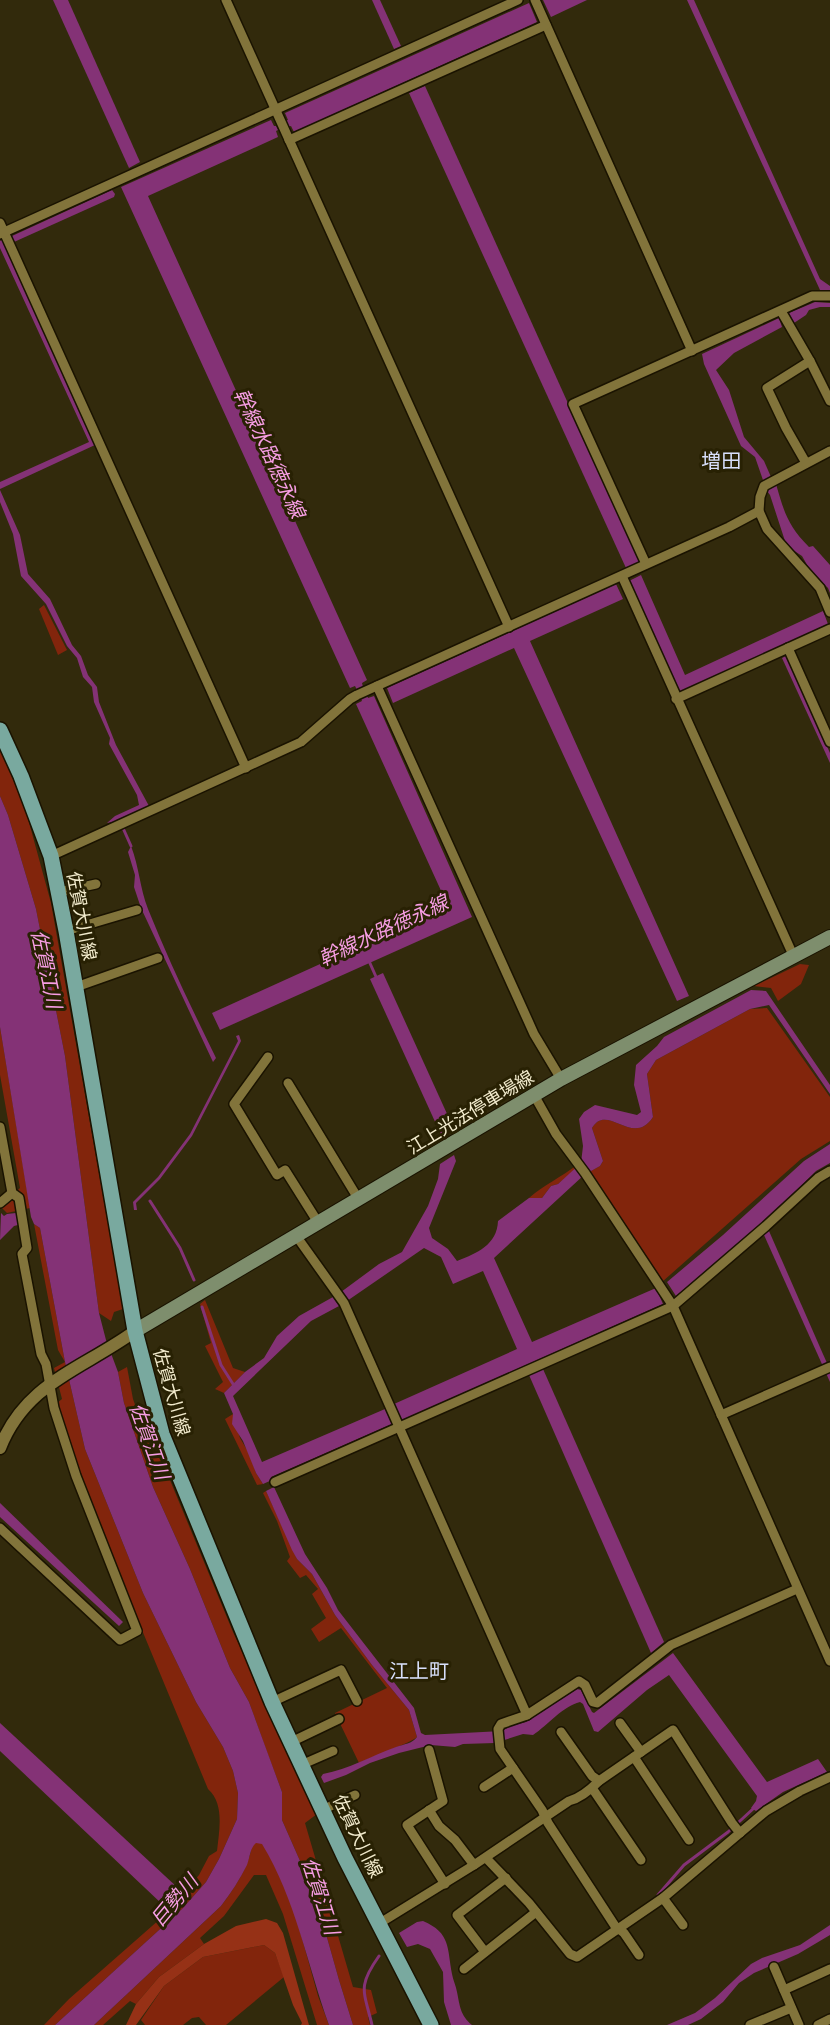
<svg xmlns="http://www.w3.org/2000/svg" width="830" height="2025" font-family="'Asap Condensed','Noto Sans JP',sans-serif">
<rect width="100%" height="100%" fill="#322a0c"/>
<g fill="#82250c">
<polygon points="44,605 67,650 58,655 39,609"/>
<polygon points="0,746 27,815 51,903 123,1309 114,1312 111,1321 99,1313 65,1056 36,909 8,815 0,796"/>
<polygon points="800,964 809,965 801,984 778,1001 771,988 754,986"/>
<path d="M767 1008 830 1097V1141L801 1159 662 1282 589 1172 600 1166 603 1161 592 1128C607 1102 633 1148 653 1117L647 1074 656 1060 750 1009Z"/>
<polygon points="0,1027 30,1208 7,1213 1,1207 20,1188 0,1075"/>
<path d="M577 1165 578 1167 558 1184 551 1186 542 1198H529C544 1185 561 1177 577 1165Z"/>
<path d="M34 1224 40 1228 65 1362 85 1449 143 1593 196 1702 223 1747 233 1771 238 1793 237 1819 219 1859 206 1882 182 1909 55 2025H44L69 1999 168 1912 199 1875 209 1856 217 1851C219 1831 225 1804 208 1789L78 1476 56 1404 62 1399 54 1368 65 1362 58 1350Z"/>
<polygon points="205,1300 233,1368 245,1372 224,1393 215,1389 223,1382 205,1346 211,1343 200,1304"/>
<polygon points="127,1367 133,1399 153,1455 160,1456 233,1632 317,1814 305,1823 353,1987 371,1990 377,2013 368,2017 370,2025 353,2025 339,1980 315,1895 282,1820 282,1792 267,1752 249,1702 230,1668 190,1569 153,1487 124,1403 118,1372"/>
<polygon points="233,1414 240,1438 250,1455 256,1473 263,1484 257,1485 225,1419"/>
<path d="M266 1491 297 1559 312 1574 335 1615 372 1665 409 1710 417 1737C413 1742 369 1758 359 1763L335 1713 387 1688 341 1628 319 1642 311 1629 326 1618 312 1594 318 1589 306 1575 300 1578 287 1561 290 1557 277 1521 263 1493Z"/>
<path d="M253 1838 267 1839 295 1913 318 1996 329 2025H317L283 1914 266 1875H254L224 1916 200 1938 204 1944 159 1977 136 2004 130 2001 103 2025H94L221 1906C236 1886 251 1864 253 1838Z"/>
<polygon points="264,1945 275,1953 284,1977 226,2025 206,2025 199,2017 192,2018 183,2025 145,2025 141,2020 164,1986 203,1957"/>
</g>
<polygon fill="#963116" points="266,1919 277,1923 283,1933 309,2025 301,2025 302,2023 293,2005 275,1953 264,1945 203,1957 164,1986 136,2025 126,2025 136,2004 159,1977 204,1944 236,1926"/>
<g fill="#843276">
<polygon points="53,0 68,0 140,162 129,168"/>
<polygon points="372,0 380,0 401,46 394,49"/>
<polygon points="543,0 587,0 551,17"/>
<polygon points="687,0 694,0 820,279 830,286 830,291 820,290"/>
<polygon points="529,3 537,22 294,132 291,126 287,127 285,121 288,120 285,113"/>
<polygon points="425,86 640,563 626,568 409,93"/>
<polygon points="271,120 274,126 276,126 278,130 276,131 278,137 148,196 367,680 362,683 363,687 357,690 355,686 350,688 121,187"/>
<polygon points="112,190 115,194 114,197 14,242 12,236"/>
<polygon points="2,240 95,445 0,489 0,482 89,442 0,248 0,241"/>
<polygon points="815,302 830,303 830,307 820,307 809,310 806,315 794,323 789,313"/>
<polygon points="779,318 782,327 734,353 716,370 729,390 744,437 764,461 771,477 764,483 755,457 741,446 704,364 702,354"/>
<path d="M776 484C784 512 788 526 809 547L813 546 830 565V593L828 588 810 570 802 556 793 550 785 541 770 495 767 491 770 486Z"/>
<polygon points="0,490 20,535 28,574 50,599 72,645 81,656 88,675 97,687 99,702 116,745 149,806 118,821 107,823 115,816 139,805 137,795 109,744 110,738 94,702 92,687 83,677 77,658 67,646 46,604 21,576 13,534 0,502"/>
<polygon points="641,575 685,675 823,611 828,624 678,694 629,581"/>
<polygon points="616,584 623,599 530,641 689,996 677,1001 514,648 393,703 387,688"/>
<polygon points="786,656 830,753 830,763 782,658"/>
<polygon points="367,695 368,698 374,696 472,917 220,1030 212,1013 448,906 356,704 362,701 361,698"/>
<path d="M0 796 8 815 36 909 65 1056 99 1313 106 1340 118 1372 124 1403 153 1487 190 1569 230 1668 249 1702 282 1792V1820L315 1895 339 1980 353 2025H329C307 1964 296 1900 262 1844L256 1843C250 1848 250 1857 247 1865 240 1879 231 1893 221 1906L94 2025H55L182 1909 206 1882 219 1859 237 1819 238 1793 233 1771 223 1747 196 1702 143 1593 85 1449 65 1362 40 1228 34 1224 31 1217 0 1027Z"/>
<path d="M131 846C139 866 140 889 148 909 168 959 192 1009 216 1058L213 1062 141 908 134 887 135 875 128 852Z"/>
<polygon points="383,973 448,1116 452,1131 442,1137 370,979"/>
<path d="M751 990 766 991 830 1085V1094L769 1005 750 1009 656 1060 647 1074 653 1117C633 1148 607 1102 592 1128L603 1161 600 1166 584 1175 494 1258 532 1342 656 1288 663 1304 402 1420 394 1404 517 1349 483 1271 453 1284 441 1257 424 1248 347 1301 341 1292 379 1264 402 1252 428 1206 438 1179 440 1164 454 1155 456 1161 429 1228 432 1238 448 1249 457 1261C477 1253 497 1245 498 1221L529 1198H542L551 1186 558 1184 581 1163 583 1146 579 1119 584 1112 595 1105 637 1115 641 1112 634 1085 636 1065 657 1046 664 1037Z"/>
<polygon points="239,1035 241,1041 192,1136 160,1179 136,1203 137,1210 134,1210 133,1202 158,1177 190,1134 238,1041 236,1036"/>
<polygon points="830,1144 830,1163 816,1171 762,1225 676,1296 667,1282 723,1235 804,1161"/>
<polygon points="1,1213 4,1216 7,1214 16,1213 18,1225 14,1226 0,1240"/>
<polygon points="769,1231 830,1370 830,1382 764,1235"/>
<polygon points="333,1297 339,1306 311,1321 233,1396 262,1462 385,1409 392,1424 271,1477 272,1480 263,1484 256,1473 243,1441 232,1424 233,1414 224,1393 245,1372 264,1358 277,1336 299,1316"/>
<polygon points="543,1369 664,1642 651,1653 529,1375"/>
<path d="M274 1487 305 1554 327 1588 338 1610 414 1708 421 1733 425 1735 502 1731 511 1726 526 1722 577 1689 581 1690 592 1712 594 1713 673 1653 767 1782 818 1759 827 1772 783 1792 756 1811 751 1808 756 1801 757 1796 669 1675 647 1690 598 1732 594 1731 583 1704 580 1702C563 1706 548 1725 533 1735L523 1734 495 1743 463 1744 455 1747 431 1745 399 1753 370 1763 346 1775 324 1783 321 1777 323 1774C349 1769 371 1756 396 1747 404 1744 412 1744 417 1737L409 1710 372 1665 335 1615 312 1574 297 1559 292 1550 266 1491Z"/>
<polygon points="0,1503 123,1622 119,1626 0,1517"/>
<polygon points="0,1723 178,1888 162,1904 0,1751"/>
<path d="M423 1921C451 1933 447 1948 452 1974 453 1980 456 1986 457 1992 460 2006 460 2015 472 2025H451L444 2002 443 1972 430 1949 418 1944 407 1947 399 1933 417 1922Z"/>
<polygon points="830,1925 830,1935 798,1954 754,1973 739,1983 723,2002 701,2019 688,2025 667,2025 695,2013 715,1998 751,1964 762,1958 800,1945"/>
</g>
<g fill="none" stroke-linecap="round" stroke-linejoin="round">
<g stroke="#843276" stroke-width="3">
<polyline points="123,828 131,846"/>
<polyline points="369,961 377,979"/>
<polyline points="150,1201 180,1248 194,1280"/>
<polyline points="202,1307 221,1365 233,1384"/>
<polyline points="658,1895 684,1865 728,1832 754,1808"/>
<path d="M372 2025C364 1991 357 1987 379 1956"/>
</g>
<defs>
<g id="minor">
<polyline points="226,0 509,627"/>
<polyline points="535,0 692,351"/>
<polyline points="289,140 546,25"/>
<polyline points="0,223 246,768"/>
<polyline points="0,234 518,0"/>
<polyline points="781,311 810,361 830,401"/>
<polyline points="830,451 764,486 760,497 759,511 767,529 820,588 830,612"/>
<polyline points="806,463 786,428 767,388 810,361"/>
<polyline points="646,564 573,404 812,296 830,296"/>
<polyline points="622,576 793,955"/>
<polyline points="788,648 830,742"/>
<polyline points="377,686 534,1034 561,1079"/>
<polyline points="676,699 830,629"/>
<polyline points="51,856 301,742 350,699 357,695 729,527 759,511"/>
<polyline points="59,892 96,884"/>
<polyline points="66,931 137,910"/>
<polyline points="76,987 158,958"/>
<polyline points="268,1057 234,1104 277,1175 285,1170 319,1224"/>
<polyline points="288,1083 359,1200"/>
<polyline points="534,1095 556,1134 585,1173 673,1306 830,1661"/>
<polyline points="0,1127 12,1193 19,1198 27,1248 22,1254 41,1354 46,1364 54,1408 76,1476 137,1631 120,1640 0,1528"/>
<polyline points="0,1203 12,1193"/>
<polyline points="297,1237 344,1303 527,1715"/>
<polyline points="721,1415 830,1367"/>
<polyline points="275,1482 673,1306 766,1226 818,1178 830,1171"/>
<polyline points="272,1702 341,1670 357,1701"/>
<polyline points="620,1723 641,1752"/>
<polyline points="561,1732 592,1776 599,1781"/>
<polyline points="291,1742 339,1719"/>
<polyline points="429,1750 443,1801 407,1825 445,1884"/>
<polyline points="634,1757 689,1840"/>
<polyline points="301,1765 333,1751"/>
<polyline points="484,1787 513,1768"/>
<polyline points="592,1788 641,1860"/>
<polyline points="322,1810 355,1795"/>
<polyline points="429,1810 439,1826 455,1840 474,1865"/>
<polyline points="486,1858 529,1903 570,1954 577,1957 663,1898 766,1811 800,1791 830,1777"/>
<polyline points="663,1898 683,1925"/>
<path d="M380 1923 474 1865 569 1801C581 1798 591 1789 599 1781L673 1730 732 1823 740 1833"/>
<polyline points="485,1952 457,1915 506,1878"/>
<polyline points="639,1955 624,1933 615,1926 548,1823 542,1810 500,1749 498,1729 501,1724 527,1715 579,1681 585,1685 593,1702 597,1703 671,1645 797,1589"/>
<polyline points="774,1967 799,2025"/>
<polyline points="464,1969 536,1912"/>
<polyline points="784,1990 830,1969"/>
<polyline points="750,2025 791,2008"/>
<polyline points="818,2025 830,2019"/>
</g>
<path id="tertiary" d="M0 1448C26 1382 83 1369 135 1331"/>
<polyline id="secondary" points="135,1331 561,1079 830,937"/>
<polyline id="primary" points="0,730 21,776 51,856 66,931 135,1331 162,1434 272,1702 345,1858 431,2025"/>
</defs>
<use href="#minor" stroke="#1a1300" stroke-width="12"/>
<use href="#tertiary" stroke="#1a1300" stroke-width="15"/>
<use href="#secondary" stroke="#1a1300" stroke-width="16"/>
<use href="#primary" stroke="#1a1300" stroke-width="18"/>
<use href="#minor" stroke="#82743b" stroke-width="9"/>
<use href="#tertiary" stroke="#82743b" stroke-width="12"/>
<use href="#secondary" stroke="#7e8e6d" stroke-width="14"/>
<use href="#primary" stroke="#79a99f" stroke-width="15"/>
</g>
<g text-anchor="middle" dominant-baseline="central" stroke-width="6" stroke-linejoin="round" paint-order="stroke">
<g font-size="18" fill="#f2ebcd" stroke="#282103">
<text transform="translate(82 916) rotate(79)">佐賀大川線</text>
<text transform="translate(470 1112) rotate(-31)">江上光法停車場線</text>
<text transform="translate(172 1392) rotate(74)">佐賀大川線</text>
<text transform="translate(358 1836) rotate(64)">佐賀大川線</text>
</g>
<g font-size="20" font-style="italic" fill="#f69de3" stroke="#282103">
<text transform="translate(270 453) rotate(65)">幹線水路徳永線</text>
<text transform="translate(383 930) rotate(-25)">幹線水路徳永線</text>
<text transform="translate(47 969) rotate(78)">佐賀江川</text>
<text transform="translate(150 1441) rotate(70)">佐賀江川</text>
<text transform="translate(321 1896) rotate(72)">佐賀江川</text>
<text transform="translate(174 1900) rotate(-50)">巨勢川</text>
</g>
<g font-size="20" fill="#d8dffc" stroke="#282103">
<text x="721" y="460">増田</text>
<text x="419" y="1670">江上町</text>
</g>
</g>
</svg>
